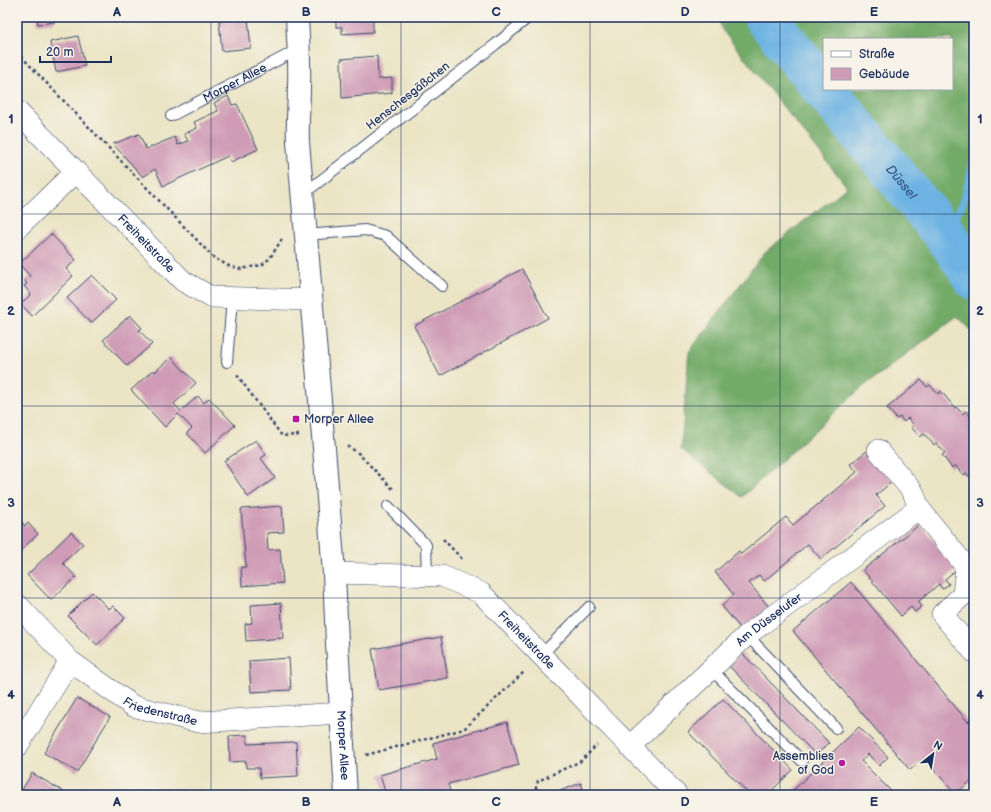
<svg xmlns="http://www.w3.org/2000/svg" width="991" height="812" font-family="'Balsamiq Sans',sans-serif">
<rect width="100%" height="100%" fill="#f7f3e8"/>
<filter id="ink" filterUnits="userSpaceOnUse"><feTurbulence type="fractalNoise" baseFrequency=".025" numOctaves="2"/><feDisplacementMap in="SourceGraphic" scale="8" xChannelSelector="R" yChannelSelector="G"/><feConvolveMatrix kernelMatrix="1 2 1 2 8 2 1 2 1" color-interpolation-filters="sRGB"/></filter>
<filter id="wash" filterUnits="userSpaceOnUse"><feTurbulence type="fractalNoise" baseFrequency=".012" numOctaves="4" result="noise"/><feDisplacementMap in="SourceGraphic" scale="16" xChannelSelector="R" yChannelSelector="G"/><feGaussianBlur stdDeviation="0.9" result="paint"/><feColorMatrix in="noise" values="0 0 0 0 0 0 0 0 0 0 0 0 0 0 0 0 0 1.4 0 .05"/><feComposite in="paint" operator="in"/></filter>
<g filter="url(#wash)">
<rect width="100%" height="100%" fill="#ebe4c5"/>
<path fill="#72aa67" stroke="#466c62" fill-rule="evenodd" d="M717 17H974V333L957 316 860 389 742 497 681 449 689 352 765 252 847 187 723 31ZM824 39H952V89H824Z"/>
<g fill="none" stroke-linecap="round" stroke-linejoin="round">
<polyline stroke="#6cb2e3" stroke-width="7" points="945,235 963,203 974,160"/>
<g stroke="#6cb2e3" stroke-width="43">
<polyline points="765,17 824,89"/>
<path id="s1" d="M824 89 945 235 965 263 974 278"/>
</g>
</g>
<g id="blocks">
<g fill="#cf9bb6">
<polygon points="37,17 54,17 55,22 38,24"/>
<polygon points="336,17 373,17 373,32 342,34 342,27 336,27"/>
<polygon points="248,18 251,48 222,51 219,21"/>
<polygon points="78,36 85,66 56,72 50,42"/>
<polygon points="377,56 378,79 392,78 392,93 342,98 341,59"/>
<polygon points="228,96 232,105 237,104 258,149 231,162 228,156 163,186 155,169 143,177 113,144 139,134 146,149 175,137 178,145 188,141 184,134 197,128 194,122 218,111 214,103"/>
<polygon points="17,195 23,201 17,207"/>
<polygon points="51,234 76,260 66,269 73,276 32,316 21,304 31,294 24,286 27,284 25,281 30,276 19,264"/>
<polygon points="522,269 548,318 440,376 414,326"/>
<polygon points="92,275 116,300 91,323 67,298"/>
<polygon points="130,315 142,328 139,330 152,344 127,366 103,340"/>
<polygon points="171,357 196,383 174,404 181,411 198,396 204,403 209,398 235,425 205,453 187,433 192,428 178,414 165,427 131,390 153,370 155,372"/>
<polygon points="921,380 927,387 930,385 938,394 941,391 955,408 956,407 963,414 966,411 974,421 974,482 966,473 963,475 955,465 952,468 942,455 945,453 936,443 934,445 924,434 920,437 911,427 914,425 908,418 904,422 900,417 897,419 887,408"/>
<polygon points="256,440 266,455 261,458 275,478 248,497 224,461"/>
<polygon points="868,450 893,481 876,495 885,506 821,559 808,544 764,581 759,575 749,583 769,607 742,630 722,606 734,595 715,572 739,551 741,554 786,517 793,525 857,472 850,464"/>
<polygon points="282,506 284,532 267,533 268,550 280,549 283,583 242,586 241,567 246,567 241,509"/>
<polygon points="17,517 25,526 28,523 38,534 17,554"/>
<polygon points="920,524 957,569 945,579 949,584 942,589 939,584 918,602 922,606 915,612 911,607 901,616 863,570"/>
<polygon points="71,532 83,544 63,563 76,577 51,600 27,575"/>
<polygon points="851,582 968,722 974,716 974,779 955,794 925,758 910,770 793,631"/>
<polygon points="92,592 109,609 113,606 125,618 97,645 68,616"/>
<polygon points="281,603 283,638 246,641 245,624 252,623 251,605"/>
<polygon points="441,637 448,678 379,690 372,649"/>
<polygon points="742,653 829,743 816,755 729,666"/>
<polygon points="289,658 291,690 251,692 249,661"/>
<polygon points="77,698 110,717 77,772 44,753"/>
<polygon points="723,699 793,770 767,795 750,795 688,732"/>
<polygon points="507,722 519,765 448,784 451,795 386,795 380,775 437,759 433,743"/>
<polygon points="859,727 888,757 879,766 868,754 861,761 895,795 788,795"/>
<polygon points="247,735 247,744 296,742 298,776 260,778 259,768 246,768 246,761 230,762 229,736"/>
<polygon points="32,773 64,792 62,795 19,795"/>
<polygon points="581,783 585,795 549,795"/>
<polygon points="930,790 934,795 923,795"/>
<polygon points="295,793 295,795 282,795 282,794"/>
</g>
</g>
</g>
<g filter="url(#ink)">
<use href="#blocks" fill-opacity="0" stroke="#3a4a6d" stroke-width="1"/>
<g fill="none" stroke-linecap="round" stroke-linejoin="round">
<defs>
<g id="service">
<path id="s2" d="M171 116 299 49"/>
<polyline points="302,195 496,44 529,17"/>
<polyline points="306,235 365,230 386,236 442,286"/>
<polyline points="227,362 232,298"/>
<polyline points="388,506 426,545 427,576"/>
<polyline points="747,635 836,728"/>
<polyline points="541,655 589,607"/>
<polyline points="711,669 802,761"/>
</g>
<g id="minor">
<path id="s3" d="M17 111 183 281 211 297 312 300"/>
<polyline points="17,228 75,172"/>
<polyline points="878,450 913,492 919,508"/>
<path id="s4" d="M334 573 442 576 481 593 541 655 677 795"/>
<path id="s5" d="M17 604 70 661 133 706 199 722 341 713"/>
<path id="s6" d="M630 746 747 635 919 508 966 567 963 595 942 614 974 652"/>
<polyline points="17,747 70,661"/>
</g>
<g id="tertiary">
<path id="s7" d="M297 17C298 40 300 63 299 86 299 105 297 124 298 142L324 448 334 573 337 643 346 795"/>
</g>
</defs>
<use href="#service" stroke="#3a4a6d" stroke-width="12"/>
<use href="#minor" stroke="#3a4a6d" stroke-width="22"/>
<use href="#tertiary" stroke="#3a4a6d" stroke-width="24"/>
<g stroke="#3a4a6d" stroke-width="2.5" stroke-dasharray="3 3" stroke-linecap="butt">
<polyline points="17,52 214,258 229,266 240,269 262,265 270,258 282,239"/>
<polyline points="237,375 282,436 299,435"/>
<polyline points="347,446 357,452 393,489"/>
<polyline points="443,539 462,559"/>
<polyline points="366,755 464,729 525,671"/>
<polyline points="534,795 538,781 581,761 597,745"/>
</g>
<use href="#service" stroke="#fff" stroke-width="10"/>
<use href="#minor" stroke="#fff" stroke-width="21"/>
<use href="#tertiary" stroke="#fff" stroke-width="22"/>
</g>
</g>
<path fill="none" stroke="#1b2f5e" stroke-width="1" stroke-opacity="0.55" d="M211 17V795M401 17V795M590 17V795M780 17V795M17 214H974M17 406H974M17 598H974"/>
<g fill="#b5179e" stroke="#f7f3e8" stroke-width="1.5">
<rect x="292" y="415" width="8" height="8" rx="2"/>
<circle cx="842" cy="763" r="4"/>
</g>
<g text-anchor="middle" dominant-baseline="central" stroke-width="3" stroke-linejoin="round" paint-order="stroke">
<g font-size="12" fill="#1b2f5e" stroke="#f7f3e8">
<text stroke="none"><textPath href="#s2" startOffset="72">Morper Allee</textPath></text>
<text transform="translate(408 96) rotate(-38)">Henschesgäßchen</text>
<text stroke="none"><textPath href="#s3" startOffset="185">Freiheitstraße</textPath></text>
<text stroke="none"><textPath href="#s6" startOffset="188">Am Düsselufer</textPath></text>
<text stroke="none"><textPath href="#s4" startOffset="216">Freiheitstraße</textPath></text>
<text stroke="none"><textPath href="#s5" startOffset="183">Friedenstraße</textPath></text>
<text stroke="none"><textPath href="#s7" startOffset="730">Morper Allee</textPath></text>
</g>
<g font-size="12" fill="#1b2f5e" stroke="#f7f3e8" text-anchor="start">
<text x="304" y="419">Morper Allee</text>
<text x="834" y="756" text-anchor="end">Assemblies<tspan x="834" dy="14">of God</tspan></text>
</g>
<g font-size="13" font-style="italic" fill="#335686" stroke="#f7f3e8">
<text stroke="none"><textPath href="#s1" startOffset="121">Düssel</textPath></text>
</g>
</g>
<rect width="991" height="812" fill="none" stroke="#f7f3e8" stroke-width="44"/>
<rect x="823" y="38" width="130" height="52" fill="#f7f3e8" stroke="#9fa5b1"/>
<rect x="831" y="51" width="20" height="6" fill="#ffffff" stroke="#9fa5b1"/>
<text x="859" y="58" font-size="12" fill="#1b2f5e">Straße</text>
<rect x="831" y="68" width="20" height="12" fill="#cf9bb6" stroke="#9fa5b1"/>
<text x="859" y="78" font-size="12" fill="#1b2f5e">Gebäude</text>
<g transform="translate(933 754) rotate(30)" stroke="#f7f3e8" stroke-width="3" paint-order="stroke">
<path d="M0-3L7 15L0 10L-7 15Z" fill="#1b2f5e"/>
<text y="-6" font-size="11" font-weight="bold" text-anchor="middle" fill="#1b2f5e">N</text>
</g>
<path d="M40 56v6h71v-6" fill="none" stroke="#1b2f5e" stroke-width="2"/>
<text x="46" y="56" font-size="12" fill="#1b2f5e" stroke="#f7f3e8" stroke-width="3" paint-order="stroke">20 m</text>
<rect x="22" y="22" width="947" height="768" fill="none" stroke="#1b2f5e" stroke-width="1.5"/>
<g font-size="13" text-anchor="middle" font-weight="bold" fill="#1b2f5e">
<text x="117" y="16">A</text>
<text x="306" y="16">B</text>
<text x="496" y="16">C</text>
<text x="685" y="16">D</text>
<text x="874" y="16">E</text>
<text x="11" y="123">1</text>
<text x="980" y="123">1</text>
<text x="11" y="315">2</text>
<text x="980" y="315">2</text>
<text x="11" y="507">3</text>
<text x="980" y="507">3</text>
<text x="11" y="699">4</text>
<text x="980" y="699">4</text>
<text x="117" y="806">A</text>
<text x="306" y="806">B</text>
<text x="496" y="806">C</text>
<text x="685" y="806">D</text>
<text x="874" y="806">E</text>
</g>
</svg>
